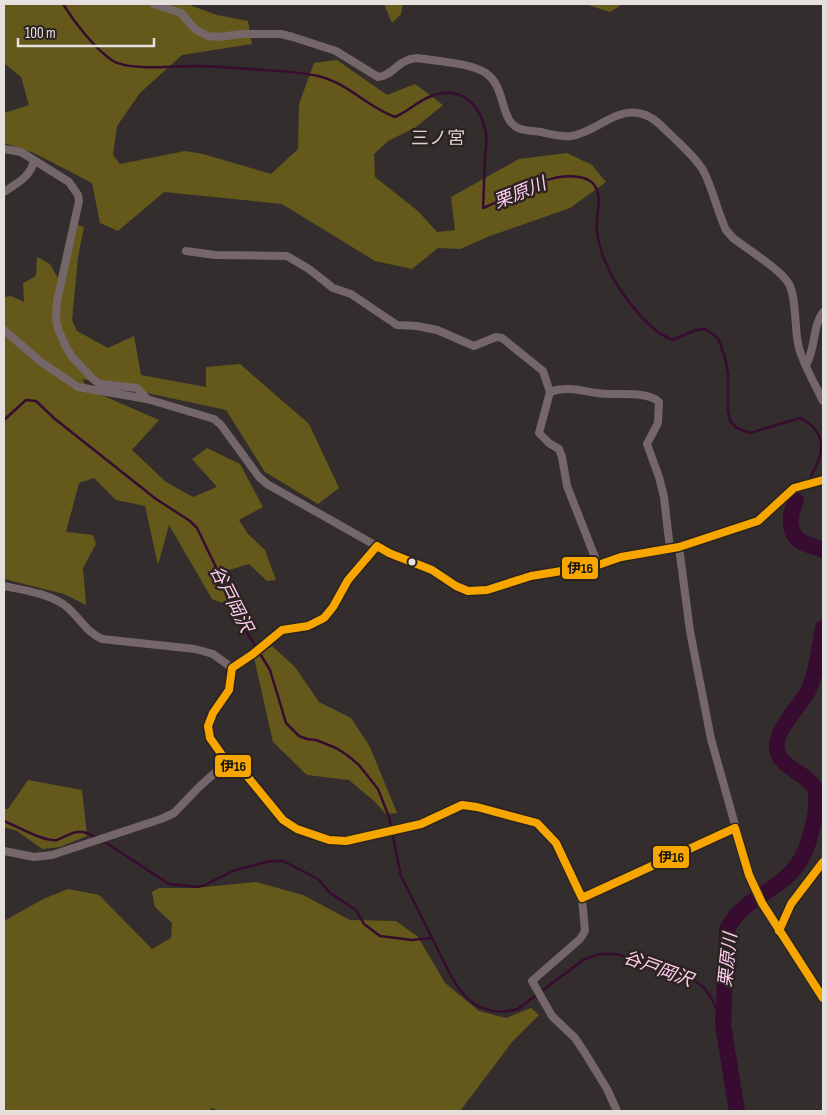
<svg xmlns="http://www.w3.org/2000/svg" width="827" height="1115" font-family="'Sofia Sans Condensed','Noto Sans JP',sans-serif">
<rect width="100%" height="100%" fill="#332e2d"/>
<g fill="#64591a">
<polygon points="4,4 187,4 217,15 248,21 252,44 182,55 140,93 117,126 113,155 120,164 185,151 203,154 271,174 298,149 299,104 314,63 337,60 387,95 415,84 443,105 416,127 388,141 374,154 375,177 418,211 437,232 455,230 451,197 519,159 567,153 592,165 606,182 570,208 490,236 460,249 438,248 412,269 375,261 282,204 164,192 118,231 100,223 92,183 34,153 4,143 4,113 29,105 21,77 4,63"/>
<polygon points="384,4 403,4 401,14 392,23"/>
<polygon points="585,4 623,4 610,12"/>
<polygon points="78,225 84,227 78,257 72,320 77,331 108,348 134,336 141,375 206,387 206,367 240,364 309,424 339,488 318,504 265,472 226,410 82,379 88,389 159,420 132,450 166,482 193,497 217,487 192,459 207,448 240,464 263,507 239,520 248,534 265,550 276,580 267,581 249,564 223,572 237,608 212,599 169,525 158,565 145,506 116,500 94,478 79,483 66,532 93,535 96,544 83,568 86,605 64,594 4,579 4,297 11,296 24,302 23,283 36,276 37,257 50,264 63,287"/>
<polygon points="272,646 295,667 319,702 351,718 370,747 397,813 386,814 374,801 349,780 307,775 273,742 254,658"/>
<polygon points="28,780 82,790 87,836 60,847 42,849 17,831 4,827 4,809 8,809"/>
<polygon points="256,882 303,895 350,920 396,921 418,937 445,983 479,1011 506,1018 531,1008 539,1015 512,1042 460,1111 221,1111 211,1108 210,1111 4,1111 4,921 43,899 68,889 99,895 152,949 171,938 172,923 155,907 152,892 159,888 194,888"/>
</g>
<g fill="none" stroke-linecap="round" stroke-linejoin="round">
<g stroke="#380b30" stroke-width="2.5">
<path d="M63 4C74 22 95 49 113 61 130 71 176 66 197 66 214 66 232 68 250 69 273 71 296 71 318 76 348 83 367 107 395 117 407 112 417 102 429 97 460 84 481 104 486 134 487 141 486 150 485 157 484 174 484 191 483 208 510 197 549 171 579 177 585 178 592 181 595 186 603 199 595 217 597 231 600 265 628 306 653 328 658 333 666 337 672 340L696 330 705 329 713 334 719 340 725 358 728 373V410L730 421 737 428 750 433 800 418C827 431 825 453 811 476"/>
<polyline points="4,420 26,400 36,401 55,419 156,499 190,521 197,528 227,590 232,608 270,670 286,723 299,736 307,739 316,740 336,748 347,755 359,765 378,789 389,817 401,876 432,938"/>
<path d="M4 821C17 826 44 842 57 840 60 839 65 836 68 835 80 829 86 832 97 838"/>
<path d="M102 840 169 884 197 887 205 885 235 870 271 861H283L318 879 330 893 356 910 364 924 380 936 412 940 432 938C452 976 465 1023 518 1009L583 960 599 954H616C635 960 692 975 703 987 713 997 718 1013 723 1025"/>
</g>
<g stroke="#380b30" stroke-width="16">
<path d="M796 501C789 515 787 536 804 543 810 546 817 547 823 550"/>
<path d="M737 1111 723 1025 727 930C742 896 786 890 802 857 810 843 821 802 814 787 804 770 774 767 777 743 779 726 800 706 808 691 816 676 820 645 823 628"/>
</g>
<g stroke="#756769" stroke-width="8">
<path d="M154 4 181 13 196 30 208 36 218 37 242 34H281L293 37 336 51 378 77C393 76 398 59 417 58 435 61 473 63 487 74 506 88 500 120 518 128 524 131 534 131 541 132 550 134 561 137 571 136 594 133 614 109 638 113 653 115 662 127 672 136 683 147 695 157 703 170 713 189 717 211 726 230L733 238C747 249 780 269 789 284 797 299 794 330 799 348 804 366 815 384 823 401"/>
<polyline points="4,149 21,152 69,182 78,195 79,201 57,301 56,319 58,329 66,347 72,357 94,380 100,384 137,388 147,399"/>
<path d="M4 192C17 183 31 177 34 160"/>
<polyline points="186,251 215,255 287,256 309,269 333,288 351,294 397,325 417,326 437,330 474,346 496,337 502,338 543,371 550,392 539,433 549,443 559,449 562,457 567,486 598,565"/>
<polyline points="4,330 41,362 78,387 147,399 214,419 221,425 259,477 267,484 389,553 432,570 456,586 468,591 487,590 531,576 598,565 621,557 679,547 758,521 782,498 794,488 820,482 823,480"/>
<path d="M806 365C816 348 812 327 823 312"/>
<path d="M550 392C555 390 560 389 566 389 576 388 587 392 597 393 614 396 647 390 659 402L658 423 647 444 659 477 664 497 670 549"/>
<polyline points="377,546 348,580 333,607 324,618 308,626 282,630 253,654 232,668 229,690 213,713 208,726 210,738 227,762 247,776 283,820 297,829 329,840 346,841 421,824 462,805 477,807 537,823 556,843 582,898 585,931 580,939 532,981 552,1016 575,1038 585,1053 607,1089 617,1111"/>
<polyline points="679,547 690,631 711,739 749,875 762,903 818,992 823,998"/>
<path d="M4 586C24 590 51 594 67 607 81 619 85 631 102 639L195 649 213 654 232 668"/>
<polyline points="4,851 34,857 52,855 161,819 174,813 200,786 227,762"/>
<polyline points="582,898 735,828"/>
<polyline points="779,931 791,904 823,862"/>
</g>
<defs>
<g id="bus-1">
<polyline points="823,480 794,488 758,521 679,547 621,557 598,565 531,576 487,590 468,591 456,586 432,570 389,553 377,546 348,580 333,607 324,618 308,626 282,630 253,654 232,668 229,690 213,713 208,726 210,738 227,762 247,776 283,820 297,829 329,840 346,841 421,824 462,805 477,807 537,823 556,843 582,898 735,828 749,875 762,903 823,998"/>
<polyline points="779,931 791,904 823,862"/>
</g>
</defs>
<use href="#bus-1" stroke="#2b2320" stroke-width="11"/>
<use href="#bus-1" stroke="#f7a600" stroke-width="8"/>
</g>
<circle fill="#e5dfdd" stroke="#2b2320" stroke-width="2" cx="412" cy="562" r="4.5"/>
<g text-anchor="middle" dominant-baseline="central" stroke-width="5" stroke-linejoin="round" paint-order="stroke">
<g font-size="18" fill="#ddd2ce" stroke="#2b2320">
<text x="438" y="138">三ノ宮</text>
</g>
<g font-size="18" font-style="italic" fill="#fdccf0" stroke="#2b2320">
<text transform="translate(520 193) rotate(-22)">栗原川</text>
<text transform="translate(231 599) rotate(63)">谷戸岡沢</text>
<text transform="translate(728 960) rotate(-84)">栗原川</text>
<text transform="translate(658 969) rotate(20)">谷戸岡沢</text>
</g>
</g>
<g stroke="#2b2320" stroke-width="2">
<rect x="561" y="556" width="38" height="24" rx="5" fill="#f7a600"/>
<rect x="214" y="754" width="38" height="24" rx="5" fill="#f7a600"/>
<rect x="652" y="845" width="38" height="24" rx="5" fill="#f7a600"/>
</g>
<g font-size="14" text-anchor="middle" font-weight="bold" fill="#111">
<text x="580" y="573">伊16</text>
<text x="233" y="771">伊16</text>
<text x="671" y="862">伊16</text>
</g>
<rect width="827" height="1115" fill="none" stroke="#e5dfdd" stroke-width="10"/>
<path d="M18 38v8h136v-8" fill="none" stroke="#e5dfdd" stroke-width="2.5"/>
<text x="25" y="38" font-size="15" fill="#e5dfdd" stroke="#2b2320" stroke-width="4" paint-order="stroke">100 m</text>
</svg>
